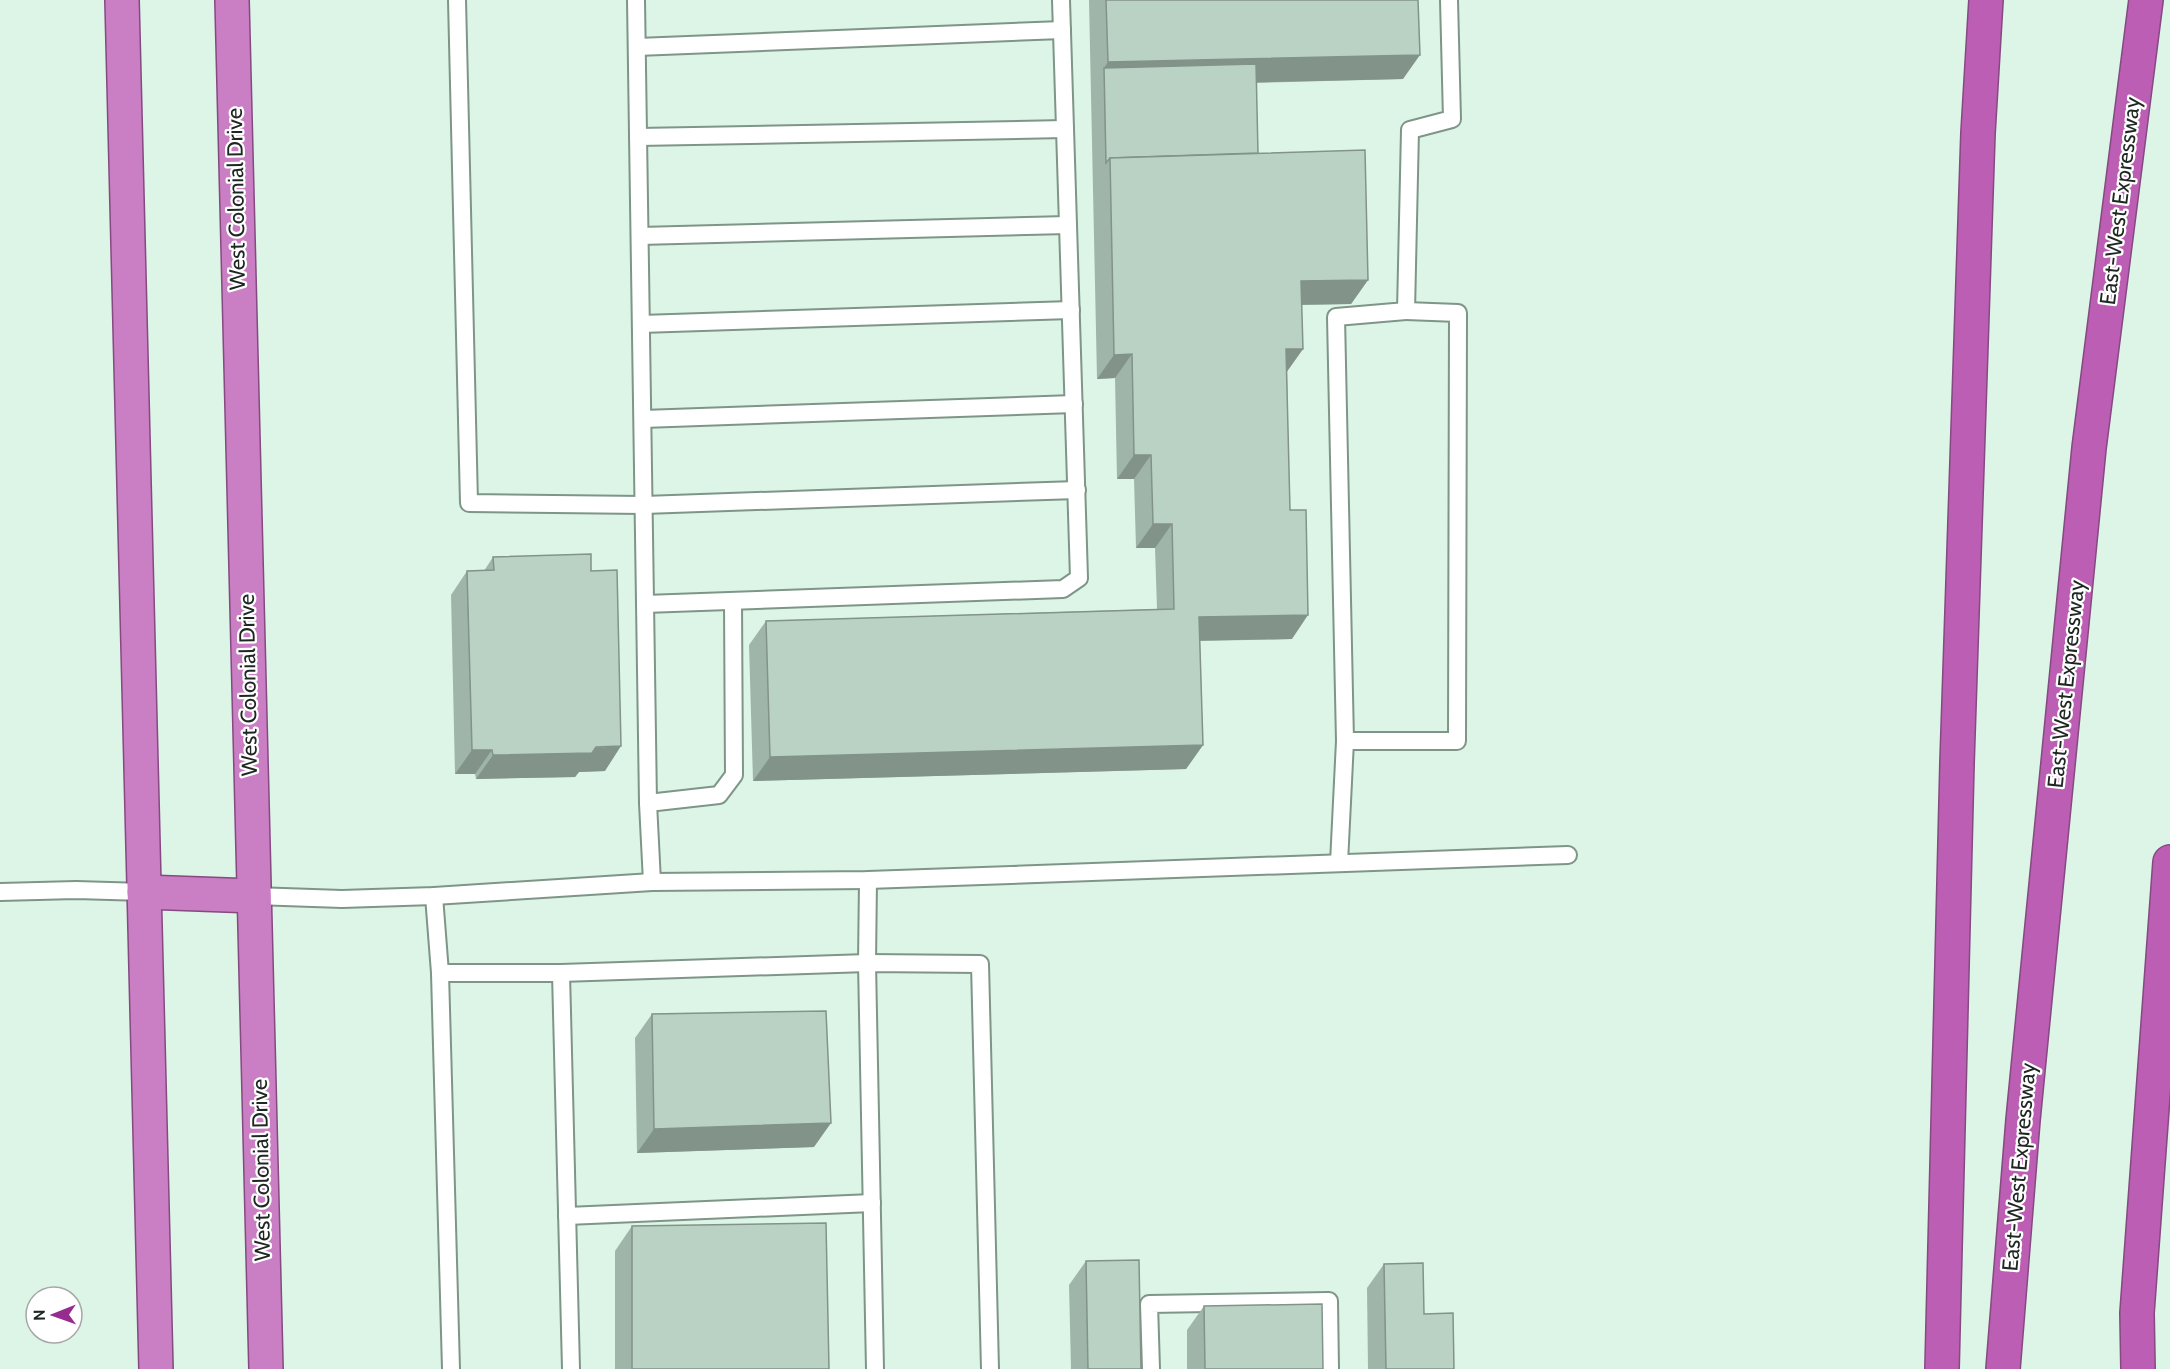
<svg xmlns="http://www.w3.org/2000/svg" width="2170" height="1369" font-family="Cabin,sans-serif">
<rect width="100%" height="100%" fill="#ddf5e7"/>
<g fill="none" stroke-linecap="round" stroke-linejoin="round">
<defs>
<g id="service">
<polyline points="457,0 469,503 644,505 1077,490"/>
<polyline points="636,0 648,803 652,882"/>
<polyline points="637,47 1062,30"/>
<polyline points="638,137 1065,129"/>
<polyline points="640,236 1068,225"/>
<polyline points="641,324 1071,310"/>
<polyline points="643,419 1074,404"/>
<polyline points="645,604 1063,589 1079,578 1061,0"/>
<polyline points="1345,741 1457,741 1458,313 1406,311"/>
<polyline points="648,803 719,795 734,775 733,601"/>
<polyline points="1339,863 1345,741 1336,317 1406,311 1410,130 1452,119 1449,0"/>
<polyline points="868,880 867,963 875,1369"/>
<polyline points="0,892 76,890 144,892"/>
<polyline points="254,896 342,899 434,896 652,882 868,880 1568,855"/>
<polyline points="434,896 440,973 451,1369"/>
<polyline points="440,973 561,973 571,1369"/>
<polyline points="561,973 867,963 980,964 990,1369"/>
<polyline points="567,1216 872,1203"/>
<polyline points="1151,1369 1149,1304 1329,1301 1330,1369"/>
</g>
<g id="trunk">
<polyline points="122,0 156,1369"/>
<polyline points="232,0 266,1369"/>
<polyline points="144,892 254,896"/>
</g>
<g id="motorway">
<polyline points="1942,1369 1957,763 1978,133 1986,0"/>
<polyline points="2003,1369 2023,1120 2089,448 2146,0"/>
<polyline points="2138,1369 2137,1313 2170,862"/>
</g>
</defs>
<use href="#service" stroke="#7e9588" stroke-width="20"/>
<use href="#trunk" stroke="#844a81" stroke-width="36"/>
<use href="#motorway" stroke="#844a81" stroke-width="36"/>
<use href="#service" stroke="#fff" stroke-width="16"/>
<use href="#trunk" stroke="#ca7ec3" stroke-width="33"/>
<use href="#motorway" stroke="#bc5eb4" stroke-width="33"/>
</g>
<g fill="#a0b5a9">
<polygon points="1089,0 1418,0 1403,79 1256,83 1258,153 1368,280 1351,304 1301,305 1303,349 1287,371 1292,639 1200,641 1203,745 1186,769 753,781 749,645 766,621 1157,609 1155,548 1136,548 1134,479 1117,479 1115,378 1097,379"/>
<polygon points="493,557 591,571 605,771 579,772 575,777 476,779 475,774 455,774 451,595 467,571 484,571"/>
<polygon points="652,1014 814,1147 637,1153 635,1038"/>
<polygon points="632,1226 829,1369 615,1369 615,1251"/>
<polygon points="1086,1261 1141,1369 1071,1369 1069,1285"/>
<polygon points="1384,1264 1454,1369 1368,1369 1367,1288"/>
<polygon points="1204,1306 1323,1369 1187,1369 1187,1330"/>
</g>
<g fill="#829389">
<polygon points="1420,55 1403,79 1105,86 1104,68 1108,62"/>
<polygon points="1368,280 1351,304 1284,305 1301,281"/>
<polygon points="1286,349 1303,349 1286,373"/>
<polygon points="1132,354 1115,378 1097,379 1114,355"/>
<polygon points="1134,455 1151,455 1134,479 1117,479"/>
<polygon points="1153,524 1172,524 1155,548 1136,548"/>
<polygon points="1308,615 1292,639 1182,641 1199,617"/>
<polygon points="1203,745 1186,769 753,781 770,757"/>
<polygon points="621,746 605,771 579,772 575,777 476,779 493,755"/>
<polygon points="472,750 492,750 475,774 455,774"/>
<polygon points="831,1123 814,1147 637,1153 654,1129"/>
</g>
<g fill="#bad2c4" stroke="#829389" stroke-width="1.5">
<polygon points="1106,0 1418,0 1420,55 1108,62"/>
<polygon points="1256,64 1258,153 1110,158 1106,163 1104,68"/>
<polygon points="1365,150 1368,280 1301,281 1303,349 1286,349 1290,510 1306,510 1308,615 1199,617 1203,745 770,757 766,621 1174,609 1172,524 1153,524 1151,455 1134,455 1132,354 1114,355 1110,158"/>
<polygon points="591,554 591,571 617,570 621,746 596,747 592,753 493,755 492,750 472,750 467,571 494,570 493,557"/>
<polygon points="826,1011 831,1123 654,1129 652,1014"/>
<polygon points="826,1223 829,1369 632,1369 632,1226"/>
<polygon points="1139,1260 1141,1369 1088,1369 1086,1261"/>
<polygon points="1423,1263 1424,1314 1453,1313 1454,1369 1386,1369 1384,1264"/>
<polygon points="1322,1304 1323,1369 1205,1369 1204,1306"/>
</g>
<g text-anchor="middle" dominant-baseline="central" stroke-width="4.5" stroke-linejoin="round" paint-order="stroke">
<g font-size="22" fill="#1d2621" stroke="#fff">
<text transform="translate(236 199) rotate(-91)">West Colonial Drive</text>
<text transform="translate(2120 201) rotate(-83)">East-West Expressway</text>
<text transform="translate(2066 684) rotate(-84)">East-West Expressway</text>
<text transform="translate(248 685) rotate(-91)">West Colonial Drive</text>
<text transform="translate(2019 1167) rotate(-85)">East-West Expressway</text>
<text transform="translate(261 1170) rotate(-91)">West Colonial Drive</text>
</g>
</g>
<g transform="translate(54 1315) rotate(269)"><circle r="28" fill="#ffffff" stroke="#a5a8a6" stroke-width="1.5"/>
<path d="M0-4.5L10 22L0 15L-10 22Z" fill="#962c8f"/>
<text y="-9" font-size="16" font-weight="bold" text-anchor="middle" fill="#1d2621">N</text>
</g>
</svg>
